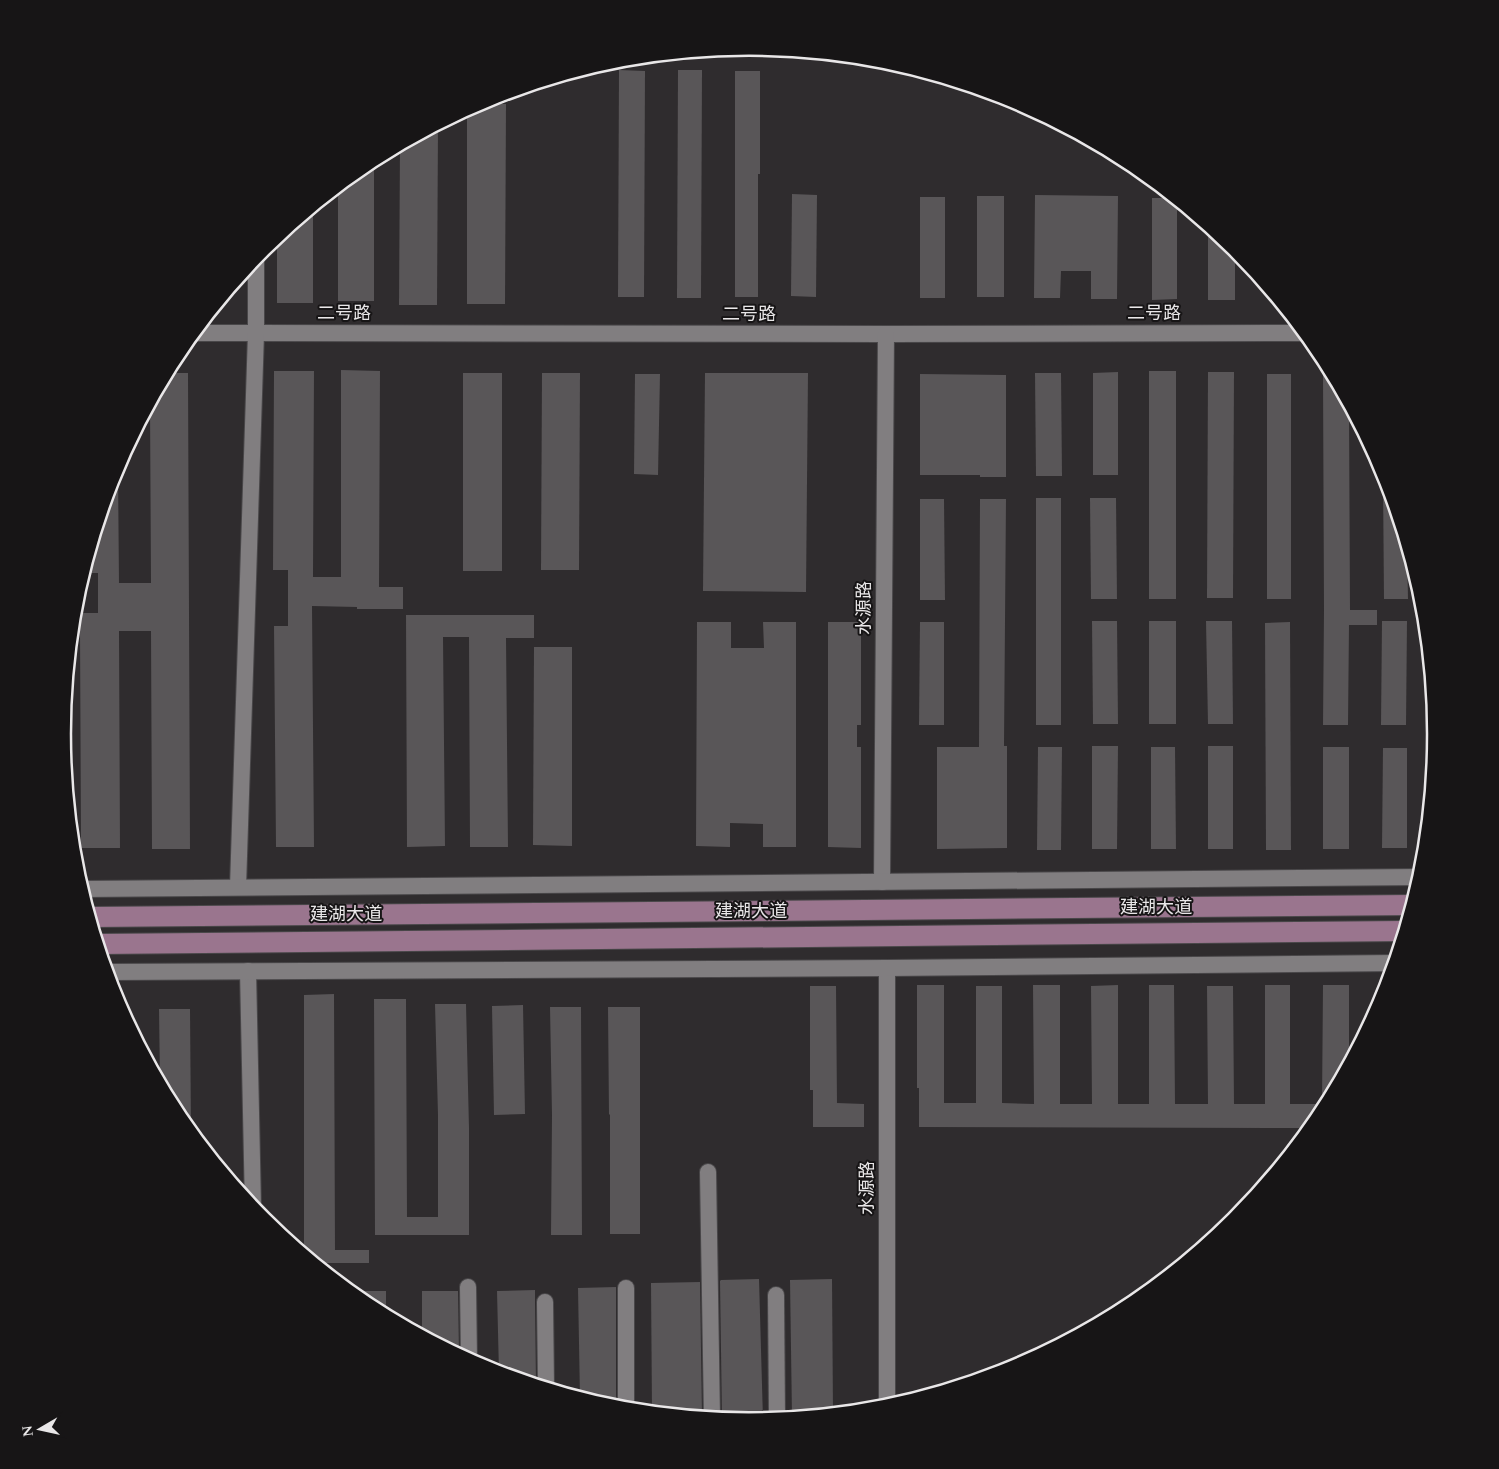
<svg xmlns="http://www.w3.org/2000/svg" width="1499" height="1469" font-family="Spectral,'Noto Sans SC',serif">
<rect width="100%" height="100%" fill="#2f2c2e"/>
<g fill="#595658">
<polygon points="619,70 645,71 644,297 618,297"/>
<polygon points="678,70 702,70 701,298 677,298"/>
<polygon points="735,71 760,71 760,174 758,174 758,297 735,297"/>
<polygon points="479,104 506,104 505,304 467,304 467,110"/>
<polygon points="438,126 437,305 399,305 400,146"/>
<polygon points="374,160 374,301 338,301 338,188 368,163"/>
<polygon points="792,194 817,195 816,297 791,296"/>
<polygon points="1035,195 1118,196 1117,299 1091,299 1091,271 1061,271 1060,298 1034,298"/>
<rect x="977" y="196" width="27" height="101"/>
<rect x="920" y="197" width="25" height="101"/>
<polygon points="1152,198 1174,198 1177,201 1177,299 1152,300"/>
<polygon points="313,208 313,303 277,303 277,238"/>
<polygon points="1208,227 1235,249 1235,300 1208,300"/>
<polygon points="341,370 380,371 379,587 403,587 403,609 357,609 357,607 312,606 314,847 276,847 274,626 288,626 288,570 273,570 274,371 314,371 313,577 341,577"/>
<rect x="1149" y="371" width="27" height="228"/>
<polygon points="1118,372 1118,475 1093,475 1093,373"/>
<polygon points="1208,372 1234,372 1233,598 1207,598"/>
<polygon points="168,373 188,373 190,849 152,849 151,631 119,631 120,848 81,848 80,631 73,631 74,613 98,613 98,573 84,573 116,470 118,470 119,583 151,583 150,406"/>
<rect x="463" y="373" width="39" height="198"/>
<polygon points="542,373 580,373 579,570 541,570"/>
<polygon points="705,373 808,373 806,592 703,591"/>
<polygon points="1035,373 1061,373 1062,476 1036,476"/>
<polygon points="635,374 660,374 658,475 634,474"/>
<polygon points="920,374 1006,375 1006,477 980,477 980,475 920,475"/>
<rect x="1267" y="374" width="24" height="225"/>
<polygon points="1323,374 1332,374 1349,406 1350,610 1377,610 1377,625 1349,625 1348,725 1323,725 1324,610"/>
<polygon points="1386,478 1407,547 1408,599 1384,599 1383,479"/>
<rect x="1036" y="498" width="25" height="227"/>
<polygon points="1090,498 1116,498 1117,599 1091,599"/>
<polygon points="920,499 944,499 945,600 920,600"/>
<polygon points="980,499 1006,499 1004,746 1007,746 1007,848 937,849 937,747 979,747"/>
<polygon points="406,615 534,615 534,638 506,638 508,847 470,847 469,637 443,637 445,846 407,847"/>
<polygon points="1092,621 1117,621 1118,724 1093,724"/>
<rect x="1149" y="621" width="27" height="103"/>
<polygon points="1206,621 1232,621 1233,724 1208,724"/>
<polygon points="1382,621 1407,621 1406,725 1381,725"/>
<polygon points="697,622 731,622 731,648 764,648 763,622 796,622 796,847 763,847 763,824 730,823 730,847 696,846"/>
<polygon points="828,622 861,622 861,725 857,725 857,747 861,747 861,848 828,847"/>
<polygon points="920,622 944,622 944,725 919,725"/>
<polygon points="1290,622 1291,850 1266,850 1265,623"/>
<polygon points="534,647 572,647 572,846 533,845"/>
<polygon points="1092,746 1118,746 1117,849 1092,849"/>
<rect x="1208" y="746" width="25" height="103"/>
<polygon points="1038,747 1062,747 1061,850 1037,850"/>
<polygon points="1151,747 1175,747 1176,849 1151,849"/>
<rect x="1323" y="747" width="26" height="102"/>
<polygon points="1383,748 1407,748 1407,848 1382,848"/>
<polygon points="917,985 944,985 944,1103 976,1103 976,986 1002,986 1002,1103 1034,1104 1033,985 1060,985 1060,1104 1092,1104 1091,986 1118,985 1118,1104 1149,1104 1149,985 1174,985 1175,1104 1208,1104 1207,986 1233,986 1234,1104 1265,1104 1265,985 1290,985 1290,1104 1322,1104 1323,985 1349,985 1349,1064 1321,1116 1311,1128 919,1127 919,1088 917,1088"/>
<polygon points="810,986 836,986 837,1103 864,1104 864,1127 813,1127 813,1090 810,1090"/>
<polygon points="334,994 335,1250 369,1250 369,1263 316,1263 304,1253 304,995"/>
<polygon points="374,999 406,999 407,1217 438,1217 438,1115 435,1004 466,1004 469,1128 469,1235 375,1235"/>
<polygon points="523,1005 525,1114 494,1115 492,1006"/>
<polygon points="550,1007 581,1007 582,1235 551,1235 552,1115"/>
<polygon points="608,1007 640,1007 640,1234 610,1234 610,1114 609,1115"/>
<polygon points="159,1009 190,1009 191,1132 178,1116 160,1081"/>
<polygon points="759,1279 763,1420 749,1422 722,1419 720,1281 721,1280"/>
<polygon points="832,1279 833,1413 792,1417 790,1280"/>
<polygon points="700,1282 702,1417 652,1412 651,1283"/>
<polygon points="616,1287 616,1408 580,1398 578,1288"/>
<polygon points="535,1290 535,1302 536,1384 499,1373 497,1291"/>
<polygon points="350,1291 386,1291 386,1316 368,1306"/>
<polygon points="422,1291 458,1291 459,1354 422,1335"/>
</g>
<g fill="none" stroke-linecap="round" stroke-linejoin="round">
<defs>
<g id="minor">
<polyline points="194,333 886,334 1304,333"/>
<polyline points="882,882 886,334"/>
<polyline points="238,887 256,333 256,258"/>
<polyline points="82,889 1421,877"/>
<polyline points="887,968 887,1407"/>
<polyline points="248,971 253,1207"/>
<polyline points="107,972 887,968 1395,963"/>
<polyline points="708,1172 712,1418"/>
<polyline points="468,1287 469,1360"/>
<polyline points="626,1288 626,1409"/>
<polyline points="776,1295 777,1419"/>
<polyline points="545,1302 546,1387"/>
</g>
<g id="major">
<polyline points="91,917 1412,905"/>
<polyline points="98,944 1404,931"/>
</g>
</defs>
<use href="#minor" stroke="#494749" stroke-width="18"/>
<use href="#major" stroke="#494749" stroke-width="22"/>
<use href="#minor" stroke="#817e80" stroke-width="16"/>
<use href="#major" stroke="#9a758e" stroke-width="20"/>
</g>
<g text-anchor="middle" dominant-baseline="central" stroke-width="4" stroke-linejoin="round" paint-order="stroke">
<g font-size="18" fill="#e9e7e8" stroke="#171516">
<text x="344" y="313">二号路</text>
<text x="1154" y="313">二号路</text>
<text x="749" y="314">二号路</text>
<text transform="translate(864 608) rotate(-90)">水源路</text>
<text x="1156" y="907">建湖大道</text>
<text x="751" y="911">建湖大道</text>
<text x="346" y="914">建湖大道</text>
<text transform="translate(867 1188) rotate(-90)">水源路</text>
</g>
</g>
<path d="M0 0H1499V1469H0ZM71 734a678 678 0 1 1 1356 0a678 678 0 1 1-1356 0Z" fill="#171516" fill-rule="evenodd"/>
<path fill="none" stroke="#e9e7e8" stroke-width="2.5" d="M71 734a678 678 0 1 1 1356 0a678 678 0 1 1-1356 0Z"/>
<g transform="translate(40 1429) rotate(261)" stroke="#171516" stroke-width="4" paint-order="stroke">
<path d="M0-4L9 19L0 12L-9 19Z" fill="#e9e7e8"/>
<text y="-8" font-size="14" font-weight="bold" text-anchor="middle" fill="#e9e7e8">N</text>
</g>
</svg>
